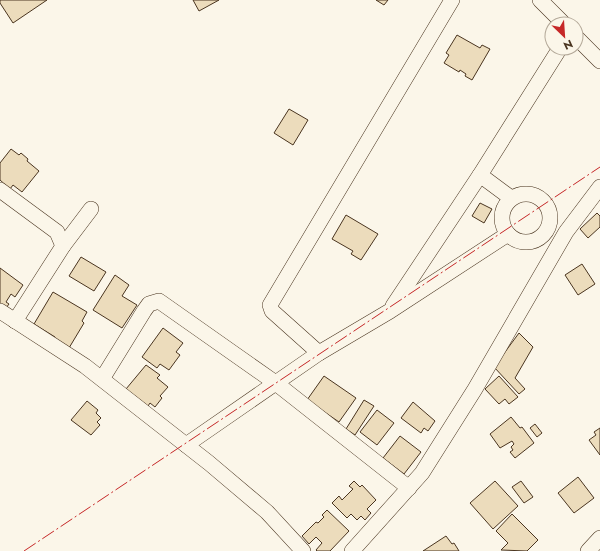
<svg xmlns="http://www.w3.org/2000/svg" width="600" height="551" font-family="Jost,sans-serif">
<rect width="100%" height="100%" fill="#fbf6e9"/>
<g fill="#ecdcbc" stroke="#4a3520">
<polygon points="0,0 47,0 13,23 0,3"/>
<polygon points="193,0 219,0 199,11"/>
<polygon points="376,0 388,0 384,5"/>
<polygon points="457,35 480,48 482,45 490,49 472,80 465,76 466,74 460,70 459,72 444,63 449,55 446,53"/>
<polygon points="289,109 308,120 293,145 274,133"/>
<polygon points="11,149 19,155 21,153 28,159 27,161 39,171 22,192 13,185 10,189 0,180 0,163"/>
<polygon points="480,203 492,209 484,223 472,216"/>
<polygon points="597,213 600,216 600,227 588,238 580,229"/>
<polygon points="346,215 378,234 361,260 351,254 353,251 332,239"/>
<polygon points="81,257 106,272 94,291 69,276"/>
<polygon points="582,264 595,284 578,295 565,275"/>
<polygon points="0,268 23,285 15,297 11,294 6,302 9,304 6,308 0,304"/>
<polygon points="115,275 129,285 122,296 137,305 122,328 93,310"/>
<polygon points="53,292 87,312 82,321 84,323 69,348 54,339 55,337 34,324"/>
<polygon points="163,328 183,343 176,352 180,355 169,370 160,364 157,368 142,357"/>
<polygon points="519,333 533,347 515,378 525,389 519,394 494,367"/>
<polygon points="146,365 160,375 157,378 168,387 160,396 162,398 155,407 150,403 148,406 126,389"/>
<polygon points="324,376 356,398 339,422 307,400"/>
<polygon points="499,376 518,397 509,404 505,399 499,404 485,389"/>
<polygon points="364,400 374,406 355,435 346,429"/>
<polygon points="87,401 98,410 96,413 101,418 97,422 100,425 91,435 71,420"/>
<polygon points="413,402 435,421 428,431 424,428 421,433 401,418"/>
<polygon points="377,410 394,423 377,445 360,432"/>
<polygon points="511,417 520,428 522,427 534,443 515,458 510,452 513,450 511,447 514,444 512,441 500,448 490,434"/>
<polygon points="535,424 542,433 537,437 530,428"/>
<polygon points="600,428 600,455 589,440 596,435 594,432"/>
<polygon points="400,436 421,452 404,474 383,458"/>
<polygon points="578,477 594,498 574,513 558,493"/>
<polygon points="354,481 360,487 362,485 376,500 367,509 371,513 365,520 361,516 357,520 351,514 347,518 332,503 339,496 342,500 353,489 349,486"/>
<polygon points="495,481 518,506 493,529 470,503"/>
<polygon points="521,481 533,497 524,503 512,487"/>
<polygon points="327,510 349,531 330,551 317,551 316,550 322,543 316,537 309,544 302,536 316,522 318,523 324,517 322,515"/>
<polygon points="512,514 538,540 527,551 501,550 508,543 496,531"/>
<polygon points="446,536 452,544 454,543 459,551 423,551"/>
</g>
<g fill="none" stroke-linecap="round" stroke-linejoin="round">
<defs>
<g id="minor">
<polyline points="540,0 564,24"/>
<polyline points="576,37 600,61"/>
<polyline points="480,175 511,198"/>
<polyline points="0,190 57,232 63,246 15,321"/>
<circle cx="526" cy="218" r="24"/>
<polyline points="63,246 91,209"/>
<polyline points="393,306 480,175 560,48"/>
<polyline points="0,311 85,366 209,463 267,512 303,551"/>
<polyline points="319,353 272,311 270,305 452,0"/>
<polyline points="102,379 144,311 149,304 159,301 277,384 409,488"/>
<polyline points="186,445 319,353 390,311 508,234"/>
<polyline points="352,551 422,473 475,389 566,232 600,187"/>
<polyline points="588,551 600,538"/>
</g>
</defs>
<use href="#minor" stroke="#4a3520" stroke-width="16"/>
<use href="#minor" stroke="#fbf6e9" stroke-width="15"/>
<polyline stroke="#c62828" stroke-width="1" stroke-dasharray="14 3 2 3" stroke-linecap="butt" points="24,551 600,167"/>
</g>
<g transform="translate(564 36) rotate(155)"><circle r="19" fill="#fbf6e9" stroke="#b4a999"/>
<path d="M0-3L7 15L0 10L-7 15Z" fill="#c62828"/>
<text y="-6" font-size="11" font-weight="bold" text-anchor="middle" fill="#4a3520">N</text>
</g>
</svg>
